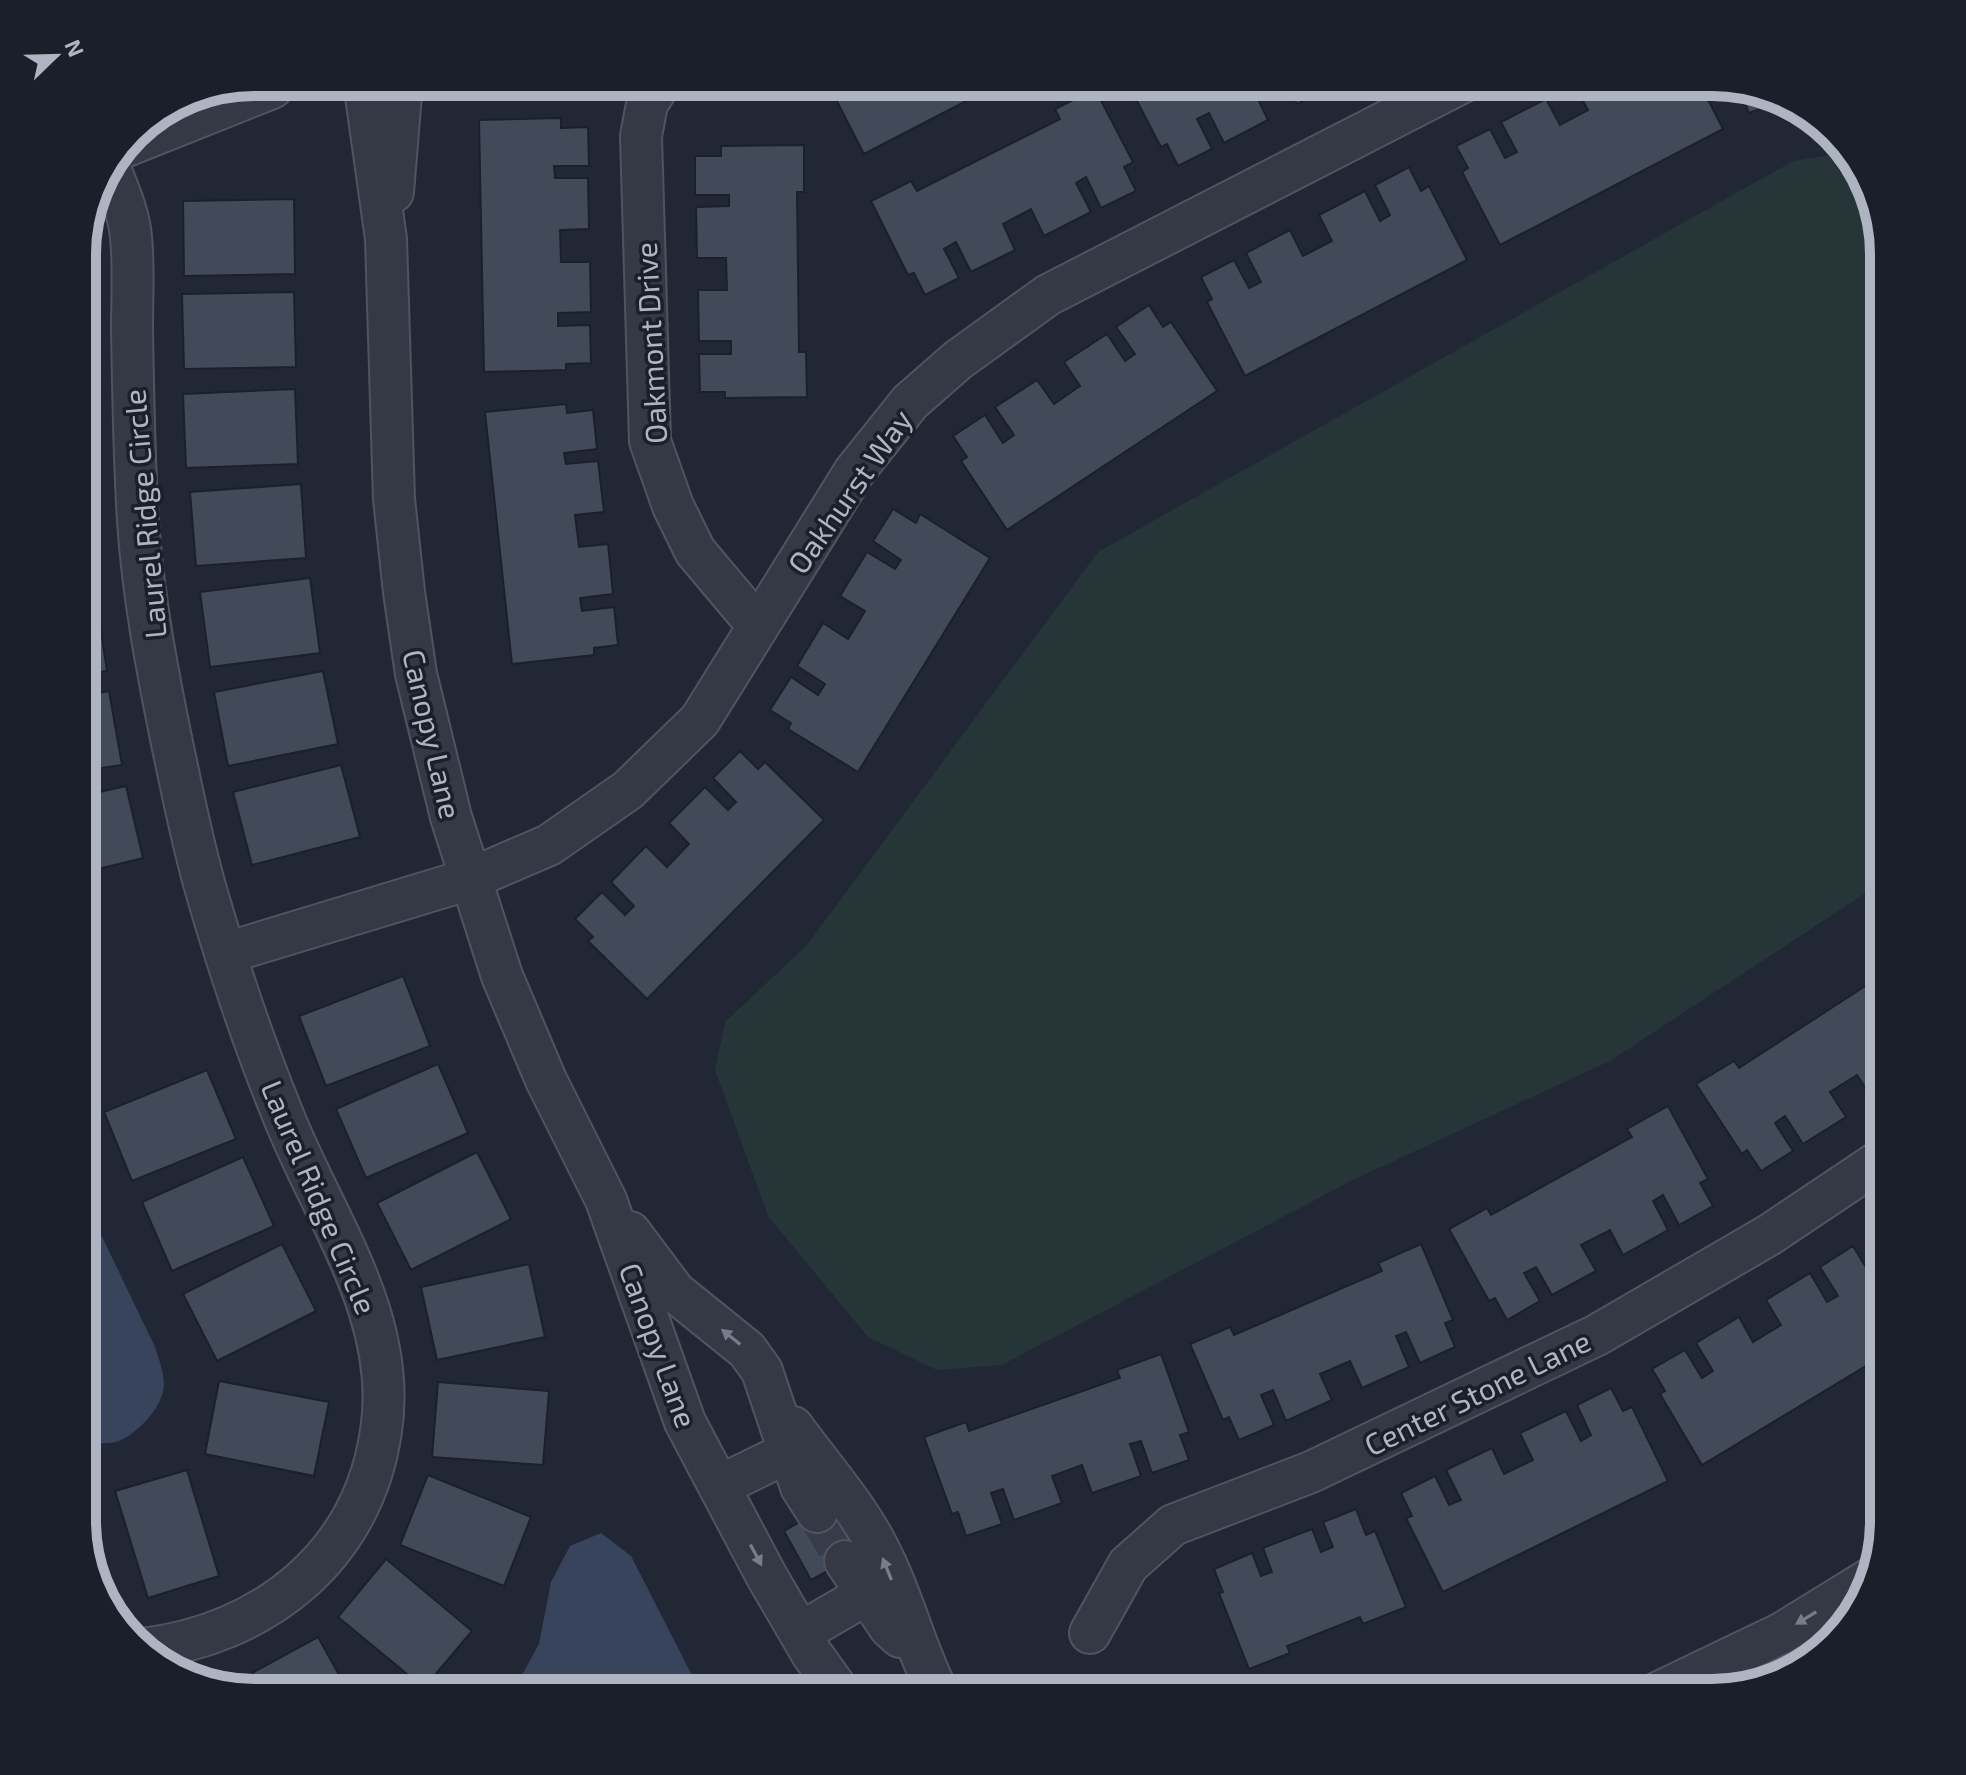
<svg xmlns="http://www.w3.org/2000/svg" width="1966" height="1775" font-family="'Exo 2',sans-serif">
<rect width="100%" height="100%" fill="#212734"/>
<polygon fill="#263538" points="1845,153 1872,204 1884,254 1884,881 1610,1061 1355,1179 1002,1365 937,1370 868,1337 768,1216 715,1070 725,1022 807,945 1098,552 1793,161"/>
<g fill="#38435c">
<path d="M82 1195 155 1347C159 1360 164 1372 164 1385 163 1406 140 1431 121 1440 111 1445 94 1443 82 1443Z"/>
<polygon points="601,1533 631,1556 701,1693 512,1693 539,1644 551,1582 570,1546"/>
</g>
<g fill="#424a59" stroke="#1c202b" stroke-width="2">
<polygon points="827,82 1003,82 864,154"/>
<polygon points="1127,82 1277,82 1255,93 1268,120 1224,143 1209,113 1197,119 1212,149 1178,166 1167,144 1161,147"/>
<polygon points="1285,82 1340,82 1297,104"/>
<polygon points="1578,82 1631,82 1635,90 1645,82 1699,82 1723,129 1500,245 1462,172 1468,168 1456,146 1490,129 1505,158 1517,152 1501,122 1546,99 1560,125 1588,110 1574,84"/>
<polygon points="1739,87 1777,95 1785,100 1749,113"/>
<polygon points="1095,89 1133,162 1124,167 1136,191 1101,208 1086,177 1076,183 1091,212 1044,236 1031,209 1003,224 1015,250 971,272 956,242 944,249 959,278 925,295 914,273 908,275 871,201 911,181 917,191 1060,119 1055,109"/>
<polygon points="561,118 561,128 588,127 589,166 554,166 555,178 588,178 589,229 560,230 561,262 590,262 591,312 558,313 558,326 590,325 591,363 566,364 566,370 484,372 479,120"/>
<polygon points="804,145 804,192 797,192 799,352 806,352 807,397 725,398 725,392 700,392 699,354 731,354 731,341 699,341 698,290 727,290 726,258 697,258 696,207 729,206 729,195 695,195 695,156 721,156 721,146"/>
<polygon points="1409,167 1421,191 1429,186 1467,260 1245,376 1207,302 1212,299 1201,277 1234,260 1249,288 1261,282 1246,253 1290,230 1303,256 1332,241 1319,215 1365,191 1380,221 1390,215 1375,185"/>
<polygon points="294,199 295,274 184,276 183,201"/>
<polygon points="294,292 296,367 184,369 182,294"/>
<polygon points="1149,305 1163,327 1171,322 1217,391 1007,530 961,461 967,457 953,436 985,415 1003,443 1014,435 995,407 1037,380 1054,404 1080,386 1064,362 1107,334 1125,361 1135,354 1116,327"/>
<polygon points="295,389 298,464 186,468 183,394"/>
<polygon points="82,402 86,477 82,478"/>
<polygon points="566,404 567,413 593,410 597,449 564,453 566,464 598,461 604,512 575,515 579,547 608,544 613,594 580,598 582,611 614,607 618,645 594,648 594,655 512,664 485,412"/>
<polygon points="301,484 306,558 196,566 190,492"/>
<polygon points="82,503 87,503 93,577 82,578"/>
<polygon points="893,509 916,523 920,514 990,558 858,772 788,729 791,723 770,710 791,677 818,695 825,684 797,666 823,623 848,639 865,611 840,596 867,552 895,569 901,560 873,541"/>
<polygon points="310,578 320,653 210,667 200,592"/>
<polygon points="96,596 107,671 82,674 82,598"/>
<polygon points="323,671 338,744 228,766 214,692"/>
<polygon points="109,691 122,765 82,771 82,696"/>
<polygon points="740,751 758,769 765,762 824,820 647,999 588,941 593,937 575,919 602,892 625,915 634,906 611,882 646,846 667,867 689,844 669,823 705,787 728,810 736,802 713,778"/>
<polygon points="341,765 360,837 252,865 233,792"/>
<polygon points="126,786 143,858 82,873 82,796"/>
<polygon points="1884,963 1884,1092 1873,1099 1857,1075 1830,1092 1846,1117 1803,1144 1785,1116 1775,1123 1793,1151 1761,1171 1747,1150 1742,1154 1696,1084 1734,1061 1739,1068 1873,981 1869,973"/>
<polygon points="403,976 430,1046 326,1086 299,1016"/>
<polygon points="438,1064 468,1133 366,1178 336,1109"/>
<polygon points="207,1070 236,1139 132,1181 104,1112"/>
<polygon points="1668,1106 1708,1179 1700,1183 1713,1206 1679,1225 1663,1195 1653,1201 1668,1230 1623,1255 1610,1230 1581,1245 1596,1271 1552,1295 1536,1267 1524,1273 1540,1301 1507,1320 1495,1298 1489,1301 1449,1229 1487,1208 1491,1215 1632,1137 1627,1129"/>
<polygon points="477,1152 511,1219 411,1270 377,1203"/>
<polygon points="243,1157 274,1226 172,1271 142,1202"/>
<polygon points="282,1244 316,1311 217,1361 183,1294"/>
<polygon points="1421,1244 1453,1320 1445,1323 1455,1347 1420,1363 1406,1332 1396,1336 1409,1367 1362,1388 1350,1361 1320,1374 1332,1400 1286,1421 1273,1390 1261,1395 1274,1425 1239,1440 1229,1417 1223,1420 1190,1344 1230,1327 1234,1335 1382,1271 1378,1263"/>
<polygon points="1853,1246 1867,1269 1875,1264 1884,1279 1884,1355 1702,1465 1660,1394 1665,1391 1652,1369 1685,1350 1702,1378 1713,1371 1696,1343 1739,1317 1753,1342 1781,1325 1766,1300 1810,1273 1827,1302 1838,1296 1820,1267"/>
<polygon points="529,1264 545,1337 437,1360 421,1287"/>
<polygon points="1161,1354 1189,1432 1180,1435 1189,1460 1152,1473 1141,1441 1130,1444 1141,1476 1092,1493 1082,1465 1052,1476 1062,1503 1014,1520 1003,1489 991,1493 1002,1524 966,1536 958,1512 952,1514 924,1437 966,1422 969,1431 1120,1378 1117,1370"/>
<polygon points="219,1381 329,1402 314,1476 205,1454"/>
<polygon points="438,1382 549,1391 543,1465 432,1457"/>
<polygon points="1611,1388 1623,1411 1632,1407 1668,1481 1443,1592 1406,1518 1412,1516 1401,1493 1435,1476 1449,1505 1461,1500 1446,1470 1492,1448 1504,1474 1533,1460 1520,1433 1566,1411 1581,1441 1591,1435 1577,1405"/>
<polygon points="187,1470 219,1576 148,1598 115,1491"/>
<polygon points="428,1475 531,1517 504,1586 400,1545"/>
<polygon points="82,1490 95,1490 94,1577 82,1532"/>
<polygon points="838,1500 866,1549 811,1580 784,1531"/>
<polygon points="1356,1509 1366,1535 1375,1531 1406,1607 1363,1624 1360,1617 1287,1646 1290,1653 1249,1669 1219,1593 1223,1592 1214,1569 1252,1553 1261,1576 1272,1572 1263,1548 1312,1529 1321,1552 1333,1547 1323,1522"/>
<polygon points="386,1559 472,1631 424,1688 338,1617"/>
<polygon points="318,1637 349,1693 264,1693 252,1673"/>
</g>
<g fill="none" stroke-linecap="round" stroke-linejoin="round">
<polyline stroke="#363c49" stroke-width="40" stroke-dasharray="40 20" stroke-linecap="butt" points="817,1512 845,1561"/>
<defs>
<g id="minor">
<polyline points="364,82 386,239 394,499 404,592 416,674 451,817 502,976 546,1080 606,1200 685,1422 766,1575 812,1654 840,1693"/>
<polyline points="661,82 647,104 641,136 650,441 673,506 695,551 758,626"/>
<polyline points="124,147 272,88"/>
<path d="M109 166C118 189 129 213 131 237 134 267 132 299 132 329 133 393 134 457 138 521 143 596 157 670 172 743 183 795 193 847 208 897 229 969 253 1041 281 1110 321 1214 399 1315 381 1431 363 1557 263 1635 142 1649"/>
<polyline points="393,192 402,82"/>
<polyline points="226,953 470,879 549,845 628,790 700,720 854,472 910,402 958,360 1048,295 1463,82"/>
<polyline points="630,1232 675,1292 747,1350 762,1371 801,1487 817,1512"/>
<path d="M793 1427C824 1470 862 1511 884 1560 905 1603 916 1650 938 1693"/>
<polyline points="719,1486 789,1452"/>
<polyline points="845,1561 890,1628 900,1637"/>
<polyline points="800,1633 867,1594"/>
<polyline points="1090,1633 1128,1565 1173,1525 1311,1472 1597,1335 1769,1235 1884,1158"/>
<polyline points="1657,1693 1782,1633 1873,1577"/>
</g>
</defs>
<use href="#minor" stroke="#4f5460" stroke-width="44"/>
<use href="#minor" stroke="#343945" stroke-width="40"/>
</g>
<defs><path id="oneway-solid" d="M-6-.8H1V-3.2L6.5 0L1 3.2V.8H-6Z" transform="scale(2)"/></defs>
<g fill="#777d8a">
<use href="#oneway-solid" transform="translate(731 1337) rotate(-141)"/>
<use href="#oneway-solid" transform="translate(756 1555) rotate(62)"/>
<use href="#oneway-solid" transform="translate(887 1569) rotate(-112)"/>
<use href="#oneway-solid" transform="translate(1806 1618) rotate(149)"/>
</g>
<g text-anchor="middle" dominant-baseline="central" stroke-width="7" stroke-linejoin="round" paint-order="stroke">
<g font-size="30" fill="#aeb4c2" stroke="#1a1f29">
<text transform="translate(650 343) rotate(-93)">Oakmont Drive</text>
<text transform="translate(849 491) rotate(-55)">Oakhurst Way</text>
<text transform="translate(144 514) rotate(-95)">Laurel Ridge Circle</text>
<text transform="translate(433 734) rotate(77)">Canopy Lane</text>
<text transform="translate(320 1197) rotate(67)">Laurel Ridge Circle</text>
<text transform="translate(659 1345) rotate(70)">Canopy Lane</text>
<text transform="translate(1477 1392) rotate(-26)">Center Stone Lane</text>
</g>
</g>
<path d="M0 0H1966V1775H0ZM254 96H1712A158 158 0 0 1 1870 254V1521A158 158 0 0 1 1712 1679H254A158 158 0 0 1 96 1521V254A158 158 0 0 1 254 96Z" fill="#1a1f29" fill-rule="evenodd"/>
<path fill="none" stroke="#aeb4c2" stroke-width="10" d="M254 96H1712A158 158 0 0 1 1870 254V1521A158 158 0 0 1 1712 1679H254A158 158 0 0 1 96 1521V254A158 158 0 0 1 254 96Z"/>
<g transform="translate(56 56) rotate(67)" stroke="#1a1f29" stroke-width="6" paint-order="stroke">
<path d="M0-6L14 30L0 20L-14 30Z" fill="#aeb4c2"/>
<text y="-12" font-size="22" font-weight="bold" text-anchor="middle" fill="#aeb4c2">N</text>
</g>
</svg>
